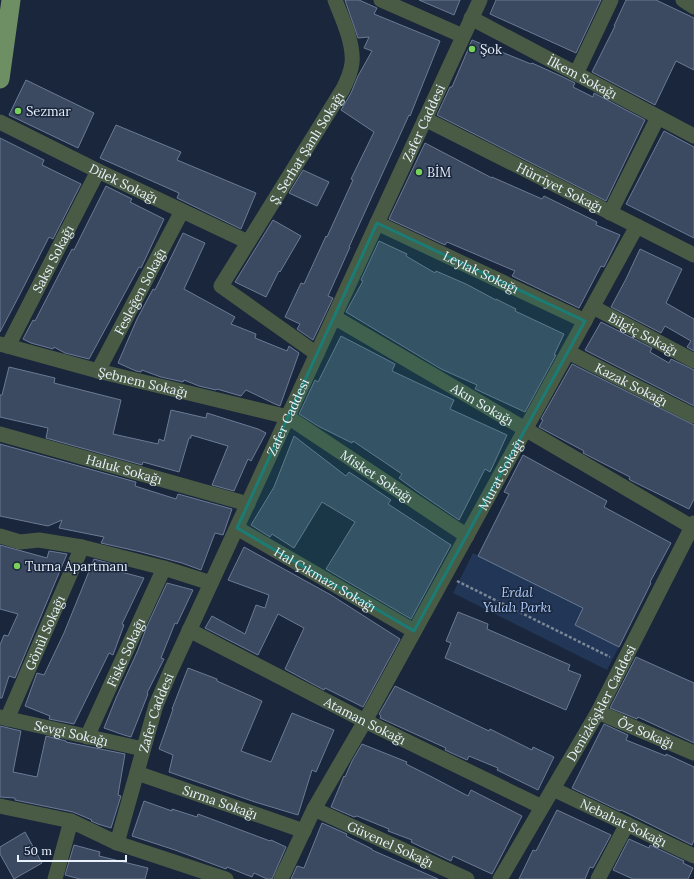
<svg xmlns="http://www.w3.org/2000/svg" width="694" height="879" font-family="Lora,serif">
<rect width="100%" height="100%" fill="#19263b"/>
<polygon fill="#223657" points="473,553 583,608 575,625 619,647 607,670 453,593"/>
<g fill="#3b4961" stroke="#6b7b94">
<polygon points="345,0 359,0 377,8 374,14 440,41 410,116 409,115 349,247 350,247 328,296 333,298 313,340 297,329 300,324 285,317 301,283 304,284 326,236 327,237 353,180 351,179 374,132 341,110 351,93 358,76 372,51 364,48 369,37 358,38"/>
<polygon points="419,0 460,0 454,15"/>
<polygon points="496,0 601,0 576,53 490,14"/>
<polygon points="626,0 656,0 694,18 694,70 676,61 655,105 592,72 615,26 614,26"/>
<polygon points="472,40 531,64 532,63 563,77 575,83 573,87 593,97 594,93 645,120 606,201 437,115 450,87 452,87"/>
<polygon points="26,80 94,113 78,148 9,115"/>
<polygon points="116,125 181,152 177,160 256,193 241,229 177,198 179,193 100,158"/>
<polygon points="664,131 694,147 694,238 626,204"/>
<polygon points="0,138 44,160 42,165 81,184 53,239 49,237 20,294 0,332"/>
<polygon points="425,143 492,178 492,177 542,199 544,196 597,222 596,225 620,235 604,267 601,266 579,308 512,276 515,271 447,242 445,245 389,219"/>
<polygon points="303,170 329,182 317,206 289,193"/>
<polygon points="106,186 132,199 130,202 164,219 141,268 139,267 89,359 65,353 54,347 53,349 31,343 23,339 33,320 35,321 72,249 74,250"/>
<polygon points="273,220 301,236 280,272 279,271 266,297 235,282"/>
<polygon points="183,233 205,243 184,289 235,317 231,324 256,334 255,338 287,351 289,346 299,353 280,406 275,404 246,390 241,396 217,389 216,390 199,386 184,380 183,382 161,377 142,370 141,372 136,371 118,363 137,319 153,289 155,290"/>
<polygon points="379,241 407,254 406,256 435,273 436,271 466,284 496,300 496,299 516,309 515,311 564,334 554,355 556,355 525,412 475,389 477,385 441,369 346,312 363,281 361,280"/>
<polygon points="640,249 682,269 666,303 694,319 694,351 687,347 691,341 665,326 661,333 611,307 626,279"/>
<polygon points="601,322 652,348 650,352 669,363 671,359 694,370 694,406 585,350"/>
<polygon points="341,336 395,364 392,371 454,400 450,409 507,435 490,472 485,469 459,520 418,492 399,478 402,474 353,441 352,443 318,426 299,414 315,380 318,382"/>
<polygon points="572,364 694,425 694,499 689,509 630,480 629,479 630,477 583,453 584,451 539,427 543,420 541,419"/>
<polygon points="9,367 55,378 54,383 121,400 113,434 158,444 159,439 164,441 171,410 206,418 207,413 258,429 266,433 251,461 248,459 234,491 212,485 228,446 191,435 191,438 189,438 179,472 143,462 142,465 46,438 48,428 0,417 0,395 2,395"/>
<polygon points="294,436 346,476 349,472 391,500 388,504 451,545 411,619 326,569 355,522 322,502 294,548 272,534 270,537 251,525 274,487"/>
<polygon points="0,444 136,482 135,486 176,499 178,494 232,509 223,535 215,533 201,570 182,563 141,552 101,543 104,537 59,528 62,520 48,526 0,516"/>
<polygon points="523,455 607,501 604,507 671,543 650,582 651,583 619,647 575,625 583,608 478,556 509,494 504,492"/>
<polygon points="0,545 47,558 49,551 67,554 15,678 9,676 2,698 0,698 0,645 4,635 8,636 18,614 0,609"/>
<polygon points="244,547 331,595 400,639 363,707 325,688 324,690 285,669 304,628 278,614 258,655 205,628 212,616 245,634 256,605 265,608 269,595 228,580"/>
<polygon points="94,559 116,565 114,570 144,578 122,624 124,625 113,655 109,653 74,724 49,719 50,716 25,706 37,673 44,675 64,633"/>
<polygon points="167,583 193,590 177,624 175,623 161,658 164,659 147,693 148,694 131,737 124,735 104,728 116,698 138,650 147,626"/>
<polygon points="458,612 488,624 487,629 570,665 568,670 581,675 566,710 445,658 451,643 446,641"/>
<polygon points="636,657 694,683 694,743 638,717 637,719 610,708"/>
<polygon points="188,668 217,679 217,681 262,701 241,751 271,762 292,713 334,730 316,772 312,770 298,815 255,802 169,772 173,755 159,749 173,709 172,709"/>
<polygon points="395,686 489,731 490,729 532,750 533,747 554,757 538,790 497,770 498,768 469,756 467,760 445,750 446,748 380,718 381,716 379,714"/>
<polygon points="604,724 628,735 626,740 666,756 666,754 694,767 694,840 692,845 621,810 620,811 572,788"/>
<polygon points="0,726 21,731 13,772 37,777 46,736 66,741 66,742 125,754 118,795 121,796 111,828 98,824 91,821 92,820 73,812 15,800 15,798 0,797"/>
<polygon points="362,744 407,762 406,764 432,777 468,796 471,790 522,816 492,874 453,856 451,861 411,842 412,840 388,831 389,829 357,816 354,817 331,807 344,776 345,777 352,761"/>
<polygon points="144,801 172,811 172,809 197,817 198,814 270,841 271,840 286,847 272,879 267,879 254,873 252,877 227,867 226,869 175,850 132,836"/>
<polygon points="557,810 611,835 593,868 590,867 585,879 519,879 533,850 536,851"/>
<polygon points="322,823 347,834 346,836 372,849 372,850 438,879 291,879 297,866 304,868"/>
<polygon points="25,832 42,863 14,879 0,854 0,847"/>
<polygon points="629,839 649,848 650,845 684,861 683,863 693,868 688,879 633,879 613,870"/>
<polygon points="74,845 100,852 99,856 148,868 145,879 80,879 65,875"/>
</g>
<g fill="none" stroke-linecap="round" stroke-linejoin="round">
<polyline stroke="#7b8696" stroke-width="2.5" stroke-dasharray="3 2" stroke-linecap="butt" points="457,581 610,657"/>
<g stroke="#4a5b45" stroke-width="15">
<polyline points="381,0 463,36"/>
<polyline points="683,0 694,7"/>
<path id="s1" d="M471 18 694 136"/>
<polyline points="576,74 611,0"/>
<path id="s2" d="M425 119 694 255"/>
<path id="s3" d="M0 122 98 171 248 242"/>
<polyline points="610,213 658,117"/>
<path id="s4" d="M377 223 585 321"/>
<path id="s5" d="M593 307 694 361"/>
<path id="s6" d="M334 317 692 527"/>
<path id="s7" d="M0 344 98 371 288 417 467 536"/>
<path id="s8" d="M8 346 98 171"/>
<path id="s9" d="M568 352 694 416"/>
<path id="s10" d="M317 354 221 286 343 89C347 81 351 72 352 63 354 43 342 18 335 0"/>
<path id="s11" d="M98 371 182 211"/>
<path id="s12" d="M0 434 248 504"/>
<path id="s13" d="M237 528 414 631"/>
<polyline points="0,536 20,542 39,540 82,547 164,568 211,583"/>
<path id="s14" d="M189 630 365 721 542 807"/>
<path id="s15" d="M598 712 694 753"/>
<path id="s16" d="M0 717 143 749"/>
<path id="s17" d="M7 719 82 547"/>
<path id="s18" d="M87 737 164 568"/>
<path id="s19" d="M137 773 304 831"/>
<path id="s20" d="M553 789 694 856"/>
<polyline points="0,806 71,821 117,843 226,879"/>
<path id="s21" d="M314 809 467 879"/>
<path id="s22" d="M117 843 156 705 171 670 480 0"/>
<polyline points="55,879 71,821"/>
<path id="s23" d="M281 879 314 809 365 721 637 226"/>
<path id="s24" d="M500 879 598 712 694 523"/>
<polyline points="598,879 627,824"/>
</g>
<polyline stroke="#6d8f63" stroke-width="19" points="0,79 11,0"/>
</g>
<path fill="#1a7c75" fill-opacity="0.2" stroke="#1a7c75" stroke-width="3" stroke-linejoin="round" d="M377 223 585 321 414 631 237 528Z"/>
<g fill="#78d259" stroke="#19263b" stroke-width="1.5">
<circle cx="472" cy="49" r="4"/>
<circle cx="18" cy="111" r="4"/>
<circle cx="419" cy="172" r="4"/>
<circle cx="17" cy="566" r="4"/>
</g>
<g text-anchor="middle" dominant-baseline="central" stroke-width="3" stroke-linejoin="round" paint-order="stroke">
<g font-size="13" fill="#e9f1fc" stroke="#19263b" text-anchor="start">
<text x="480" y="49">Şok</text>
<text x="26" y="111">Sezmar</text>
<text x="427" y="172">BİM</text>
<text x="25" y="566">Turna Apartmanı</text>
</g>
<g font-size="13" fill="#e9f1fc" stroke="#19263b">
<text stroke="none"><textPath href="#s1" startOffset="126">İlkem Sokağı</textPath></text>
<text stroke="none"><textPath href="#s22" startOffset="784">Zafer Caddesi</textPath></text>
<text stroke="none"><textPath href="#s10" startOffset="280">Ş. Serhat Şanlı Sokağı</textPath></text>
<text stroke="none"><textPath href="#s3" startOffset="138">Dilek Sokağı</textPath></text>
<text stroke="none"><textPath href="#s2" startOffset="151">Hürriyet Sokağı</textPath></text>
<text stroke="none"><textPath href="#s8" startOffset="98">Saksı Sokağı</textPath></text>
<text stroke="none"><textPath href="#s4" startOffset="115">Leylak Sokağı</textPath></text>
<text stroke="none"><textPath href="#s11" startOffset="90">Fesleğen Sokağı</textPath></text>
<text stroke="none"><textPath href="#s5" startOffset="57">Bilgiç Sokağı</textPath></text>
<text stroke="none"><textPath href="#s7" startOffset="148">Şebnem Sokağı</textPath></text>
<text stroke="none"><textPath href="#s9" startOffset="71">Kazak Sokağı</textPath></text>
<text stroke="none"><textPath href="#s6" startOffset="172">Akın Sokağı</textPath></text>
<text stroke="none"><textPath href="#s22" startOffset="460">Zafer Caddesi</textPath></text>
<text stroke="none"><textPath href="#s12" startOffset="129">Haluk Sokağı</textPath></text>
<text stroke="none"><textPath href="#s23" startOffset="461">Murat Sokağı</textPath></text>
<text stroke="none"><textPath href="#s7" startOffset="404">Misket Sokağı</textPath></text>
<text stroke="none"><textPath href="#s13" startOffset="102">Hal Çıkmazı Sokağı</textPath></text>
<text stroke="none"><textPath href="#s17" startOffset="94">Gönül Sokağı</textPath></text>
<text stroke="none"><textPath href="#s18" startOffset="93">Fiske Sokağı</textPath></text>
<text stroke="none"><textPath href="#s24" startOffset="203">Denizköşkler Caddesi</textPath></text>
<text stroke="none"><textPath href="#s22" startOffset="136">Zafer Caddesi</textPath></text>
<text stroke="none"><textPath href="#s14" startOffset="198">Ataman Sokağı</textPath></text>
<text stroke="none"><textPath href="#s15" startOffset="52">Öz Sokağı</textPath></text>
<text stroke="none"><textPath href="#s16" startOffset="73">Sevgi Sokağı</textPath></text>
<text stroke="none"><textPath href="#s19" startOffset="88">Sırma Sokağı</textPath></text>
<text stroke="none"><textPath href="#s20" startOffset="78">Nebahat Sokağı</textPath></text>
<text stroke="none"><textPath href="#s21" startOffset="84">Güvenel Sokağı</textPath></text>
</g>
<g font-size="13" font-style="italic" fill="#afcbf9" stroke="#19263b">
<text x="517" y="592">Erdal<tspan x="517" dy="15">Yulalı Parkı</tspan></text>
</g>
</g>
<path d="M18 855v6h108v-6" fill="none" stroke="#e9f1fc" stroke-width="2"/>
<text x="24" y="855" font-size="12" fill="#e9f1fc" stroke="#19263b" stroke-width="3" paint-order="stroke">50 m</text>
</svg>
